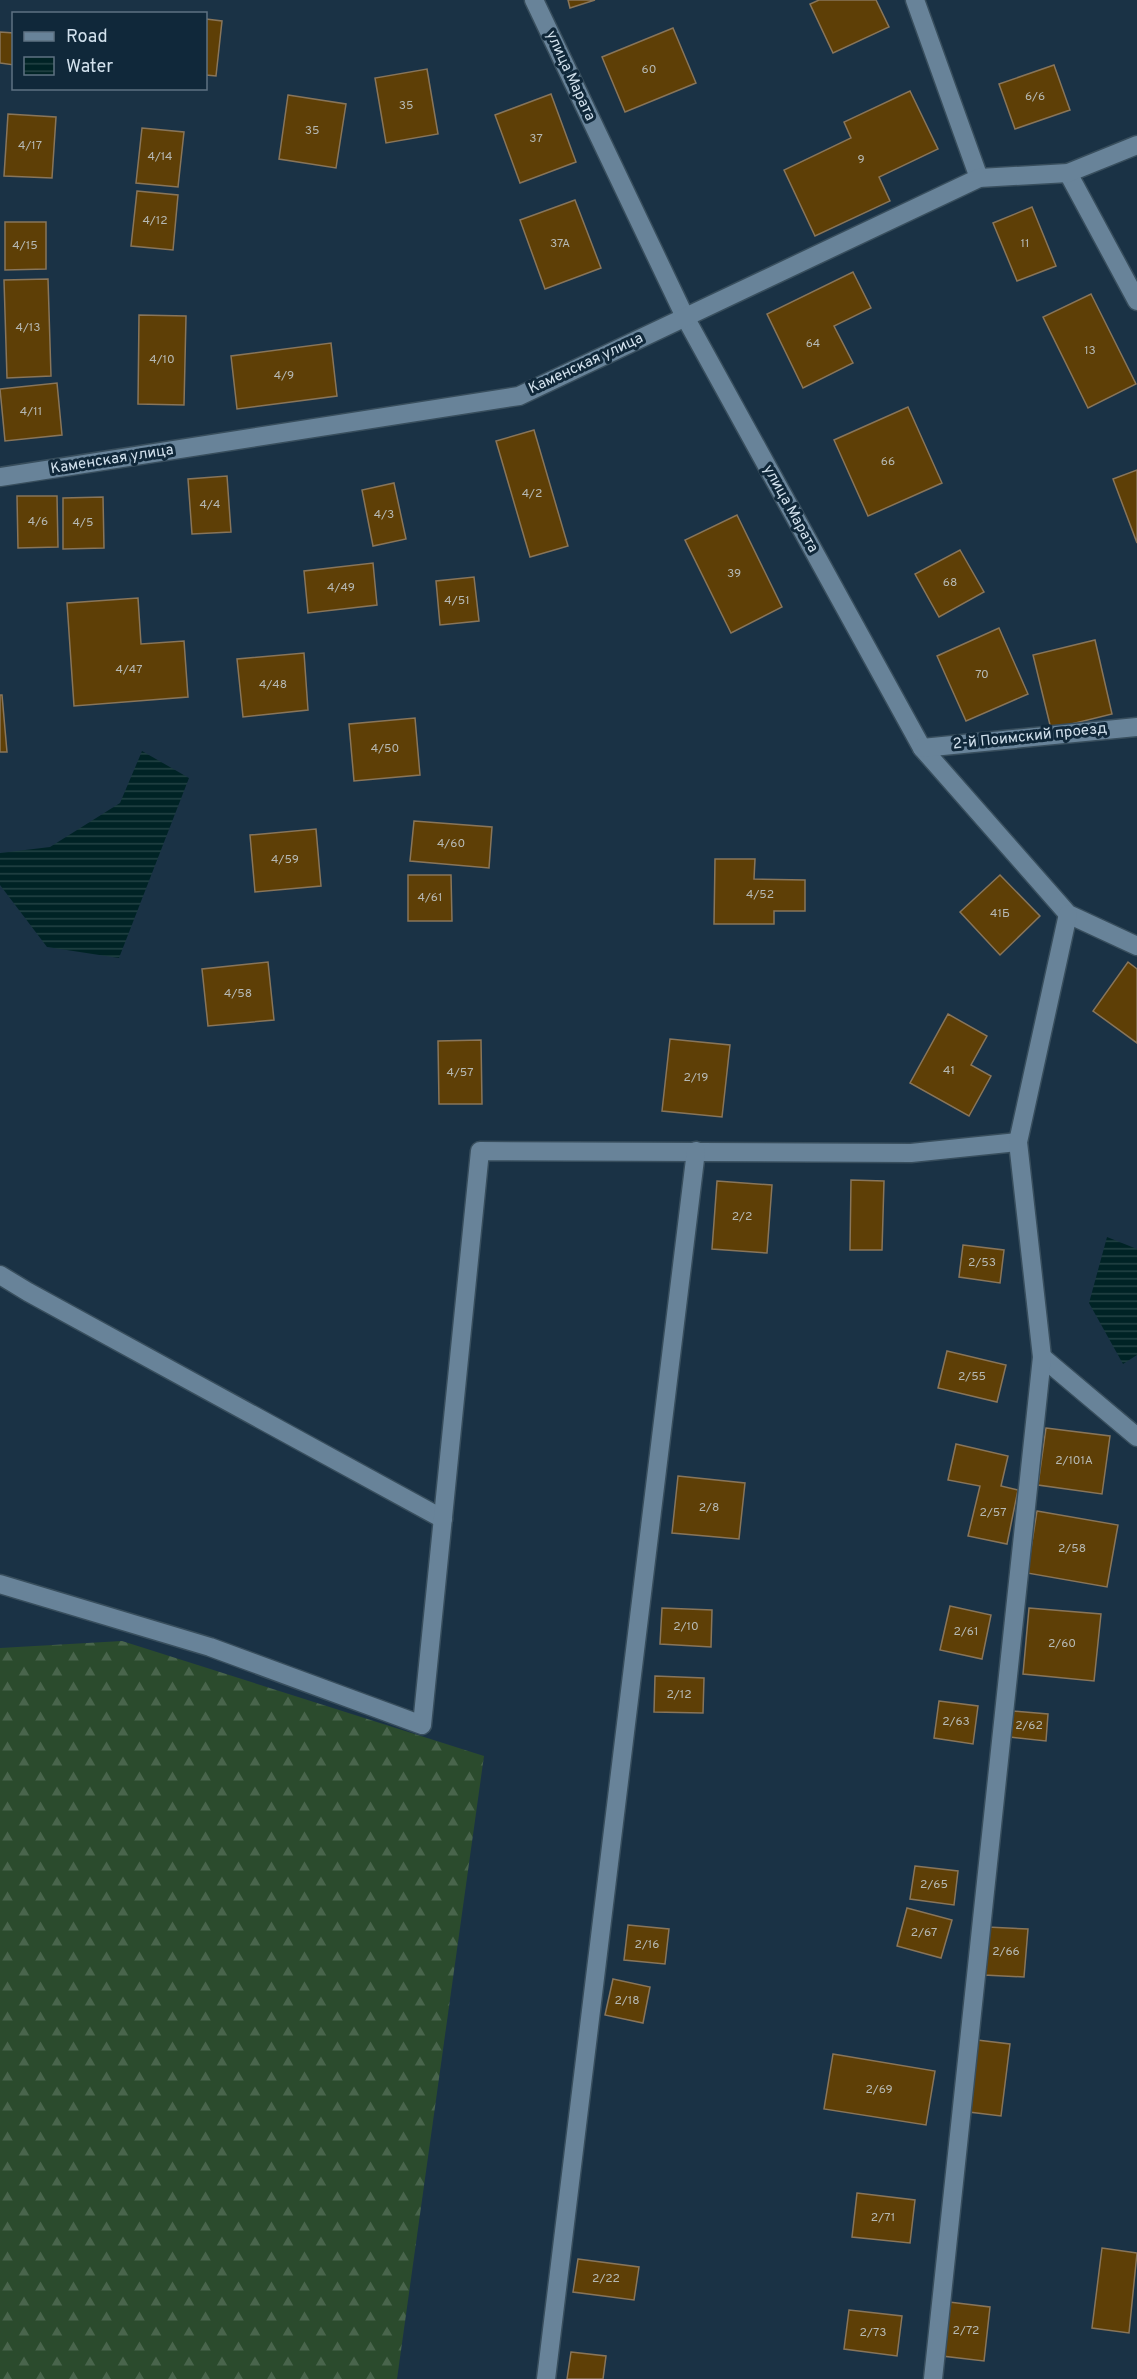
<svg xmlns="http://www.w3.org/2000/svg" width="1137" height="2379" font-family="Overpass,sans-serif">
<defs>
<pattern id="forest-firs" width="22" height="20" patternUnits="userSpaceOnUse" patternTransform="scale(1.5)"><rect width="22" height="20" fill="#2b4b2d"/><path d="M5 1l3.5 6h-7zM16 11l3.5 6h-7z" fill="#49654c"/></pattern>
<pattern id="water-rules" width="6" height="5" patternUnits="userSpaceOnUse" patternTransform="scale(1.5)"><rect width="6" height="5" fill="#002325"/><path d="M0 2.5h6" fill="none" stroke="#244345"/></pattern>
</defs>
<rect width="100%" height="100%" fill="#1a3245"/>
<polygon fill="url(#forest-firs)" points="122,1641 484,1756 397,2379 0,2379 0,1648"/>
<g fill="url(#water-rules)">
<polygon points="142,751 189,778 119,958 47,947 0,885 0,853 50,847 120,803"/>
<polygon points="1107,1237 1137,1249 1137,1355 1123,1364 1089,1303"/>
</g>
<g fill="#5e3f06" stroke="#88755a" stroke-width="1.5">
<polygon points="568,0 595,0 570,8"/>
<polygon points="819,0 876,0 889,27 833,53 810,4"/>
<polygon points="206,19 222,21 216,76 206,75"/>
<polygon points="673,28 696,83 625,112 602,57"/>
<polygon points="0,32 14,33 14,65 0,63"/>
<polygon points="1054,65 1070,110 1015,129 999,84"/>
<polygon points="427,69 438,134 386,143 375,78"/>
<polygon points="910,91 938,149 879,177 890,201 815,236 784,170 851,138 844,122"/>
<polygon points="551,94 576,162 520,183 495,115"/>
<polygon points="288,95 346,104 336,168 279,159"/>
<polygon points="8,114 56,117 52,178 4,176"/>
<polygon points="142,128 184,132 178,187 136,183"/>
<polygon points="137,191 178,195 173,250 131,246"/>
<polygon points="575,200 601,268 545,289 520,220"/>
<polygon points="1032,207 1056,266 1017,281 993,223"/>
<polygon points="5,222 46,222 46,269 5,270"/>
<polygon points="853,272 871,308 834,326 853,363 803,388 767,314"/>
<polygon points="48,279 51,376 7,378 4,280"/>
<polygon points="1091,294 1136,384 1088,408 1043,317"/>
<polygon points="139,315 186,316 184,405 138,404"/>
<polygon points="331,343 337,396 237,409 231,356"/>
<polygon points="57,383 62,435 5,441 0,389"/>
<polygon points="908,407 942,483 868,516 834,440"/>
<polygon points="534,430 568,546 530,557 496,441"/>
<polygon points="1137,470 1137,543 1113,479"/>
<polygon points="227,476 231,532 192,534 188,479"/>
<polygon points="394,483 406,539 373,546 362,490"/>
<polygon points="17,496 57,496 58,547 18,548"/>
<polygon points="103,497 104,548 63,549 63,498"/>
<polygon points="737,515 782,607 731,633 685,540"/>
<polygon points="960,550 984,592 939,617 915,574"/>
<polygon points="373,563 377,605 308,613 304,571"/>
<polygon points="474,577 479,621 440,625 436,581"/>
<polygon points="138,598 141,644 184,641 188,697 74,706 67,603"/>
<polygon points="999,628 1028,694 966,721 937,656"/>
<polygon points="1095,640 1112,714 1051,729 1033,655"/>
<polygon points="304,653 308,710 243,717 237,659"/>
<polygon points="0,695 2,695 7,752 0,752"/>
<polygon points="415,718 420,775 354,781 349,724"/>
<polygon points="414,821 492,827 489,868 410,861"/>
<polygon points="316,829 321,886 255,892 250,835"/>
<polygon points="715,859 755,859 754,879 805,880 805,911 774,911 774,924 714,924"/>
<polygon points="408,875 451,875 452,921 408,921"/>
<polygon points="1000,875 1040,916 1000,955 960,912"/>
<polygon points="268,962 274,1020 208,1026 202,969"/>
<polygon points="1128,962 1137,969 1137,1043 1093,1011"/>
<polygon points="948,1014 987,1036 971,1065 991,1076 969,1116 910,1083"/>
<polygon points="670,1039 730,1045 722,1117 662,1111"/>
<polygon points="481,1040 482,1104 439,1104 438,1041"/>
<polygon points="851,1180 884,1181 882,1250 850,1250"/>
<polygon points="717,1181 772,1185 767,1253 712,1249"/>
<polygon points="963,1245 1004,1250 1000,1283 959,1277"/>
<polygon points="947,1351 1006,1365 997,1402 938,1388"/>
<polygon points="1046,1428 1110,1436 1102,1494 1038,1485"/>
<polygon points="956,1444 1008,1456 1001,1486 1018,1490 1007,1544 968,1536 980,1486 948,1480"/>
<polygon points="678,1476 745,1483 739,1539 672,1533"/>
<polygon points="1037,1511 1118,1525 1107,1587 1027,1573"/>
<polygon points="950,1606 991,1615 982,1659 940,1650"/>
<polygon points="662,1608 712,1610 711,1647 660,1644"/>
<polygon points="1029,1608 1101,1614 1094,1681 1023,1674"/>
<polygon points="655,1676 704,1678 703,1713 654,1712"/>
<polygon points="939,1701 978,1706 973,1744 934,1738"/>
<polygon points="1013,1711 1048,1714 1046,1741 1010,1737"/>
<polygon points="915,1866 958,1871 954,1905 910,1899"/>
<polygon points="907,1908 952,1920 941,1958 897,1946"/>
<polygon points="628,1925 669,1929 665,1964 624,1960"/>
<polygon points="987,1927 1028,1929 1024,1977 984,1975"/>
<polygon points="613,1979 650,1987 643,2023 605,2015"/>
<polygon points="977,2040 1010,2044 1001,2116 969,2112"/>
<polygon points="833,2054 935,2071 926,2125 824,2109"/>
<polygon points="857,2193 915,2200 910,2243 852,2237"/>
<polygon points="1102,2248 1137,2253 1129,2333 1092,2328"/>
<polygon points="578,2259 639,2267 634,2300 573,2292"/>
<polygon points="949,2302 990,2307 984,2361 942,2356"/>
<polygon points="849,2310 902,2316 897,2356 844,2349"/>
<polygon points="571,2352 606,2356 603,2379 567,2379"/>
</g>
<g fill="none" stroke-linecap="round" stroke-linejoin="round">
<defs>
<g id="street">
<polyline points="534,0 685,317 922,748 1068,914 1137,946"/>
<polyline points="915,0 979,178"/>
<polyline points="1068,173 1137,301"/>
<polyline points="0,477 519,396 979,178 1068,173 1137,145"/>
<polyline points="922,748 1137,727"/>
<polyline points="0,1275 28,1292 443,1519"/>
<polyline points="1042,1357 1137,1437"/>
<polyline points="0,1584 210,1647 422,1725 480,1151 911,1153 1018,1142"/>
<polyline points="546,2379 696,1151"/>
<polyline points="933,2379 1042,1357 1018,1142 1068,914"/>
</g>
</defs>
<use href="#street" stroke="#384e5d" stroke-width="21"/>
<use href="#street" stroke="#688399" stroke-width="18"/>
</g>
<g text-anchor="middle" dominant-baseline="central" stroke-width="6" stroke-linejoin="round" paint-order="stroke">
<g font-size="12" fill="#b5b8b3">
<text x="649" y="70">60</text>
<text x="1035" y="97">6/6</text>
<text x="406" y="106">35</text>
<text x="312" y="131">35</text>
<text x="536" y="139">37</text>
<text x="30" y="146">4/17</text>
<text x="160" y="157">4/14</text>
<text x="861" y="160">9</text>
<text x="155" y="221">4/12</text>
<text x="560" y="244">37А</text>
<text x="1025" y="244">11</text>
<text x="25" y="246">4/15</text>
<text x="28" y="328">4/13</text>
<text x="813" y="344">64</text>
<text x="1090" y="351">13</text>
<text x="162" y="360">4/10</text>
<text x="284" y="376">4/9</text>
<text x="31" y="412">4/11</text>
<text x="888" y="462">66</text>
<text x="532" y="494">4/2</text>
<text x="210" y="505">4/4</text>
<text x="384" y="515">4/3</text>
<text x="38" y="522">4/6</text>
<text x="83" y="523">4/5</text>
<text x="734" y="574">39</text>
<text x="950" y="583">68</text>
<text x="341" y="588">4/49</text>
<text x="457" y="601">4/51</text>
<text x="129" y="670">4/47</text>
<text x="982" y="675">70</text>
<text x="273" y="685">4/48</text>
<text x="385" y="749">4/50</text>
<text x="451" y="844">4/60</text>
<text x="285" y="860">4/59</text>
<text x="760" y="895">4/52</text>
<text x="430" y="898">4/61</text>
<text x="1000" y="914">41Б</text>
<text x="238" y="994">4/58</text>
<text x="949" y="1071">41</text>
<text x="460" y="1073">4/57</text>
<text x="696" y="1078">2/19</text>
<text x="742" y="1217">2/2</text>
<text x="982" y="1263">2/53</text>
<text x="972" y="1377">2/55</text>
<text x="1074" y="1461">2/101А</text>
<text x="709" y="1508">2/8</text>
<text x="993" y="1513">2/57</text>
<text x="1072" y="1549">2/58</text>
<text x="686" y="1627">2/10</text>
<text x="966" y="1632">2/61</text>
<text x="1062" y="1644">2/60</text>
<text x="679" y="1695">2/12</text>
<text x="956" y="1722">2/63</text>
<text x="1029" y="1726">2/62</text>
<text x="934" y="1885">2/65</text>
<text x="924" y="1933">2/67</text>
<text x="647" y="1945">2/16</text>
<text x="1006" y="1952">2/66</text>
<text x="627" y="2001">2/18</text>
<text x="879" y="2090">2/69</text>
<text x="883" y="2218">2/71</text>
<text x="606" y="2279">2/22</text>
<text x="966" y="2331">2/72</text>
<text x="873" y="2333">2/73</text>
</g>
<g font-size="15" fill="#d2e1ed" stroke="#10283a">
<text transform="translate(570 76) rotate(65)">улица Марата</text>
<text transform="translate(586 364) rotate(-25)">Каменская улица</text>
<text transform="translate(112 460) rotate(-9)">Каменская улица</text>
<text transform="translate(790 509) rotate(61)">улица Марата</text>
<text transform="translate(1030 737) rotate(-6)">2-й Поимский проезд</text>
</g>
</g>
<rect x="12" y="12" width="195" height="78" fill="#10283a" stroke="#5e7282" stroke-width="1.5"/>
<rect x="24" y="32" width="30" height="9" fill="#688399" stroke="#5e7282" stroke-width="1.5"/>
<text x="66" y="42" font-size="18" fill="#d2e1ed">Road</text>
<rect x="24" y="57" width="30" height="18" fill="url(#water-rules)" stroke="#5e7282" stroke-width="1.5"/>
<text x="66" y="72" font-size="18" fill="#d2e1ed">Water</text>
</svg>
